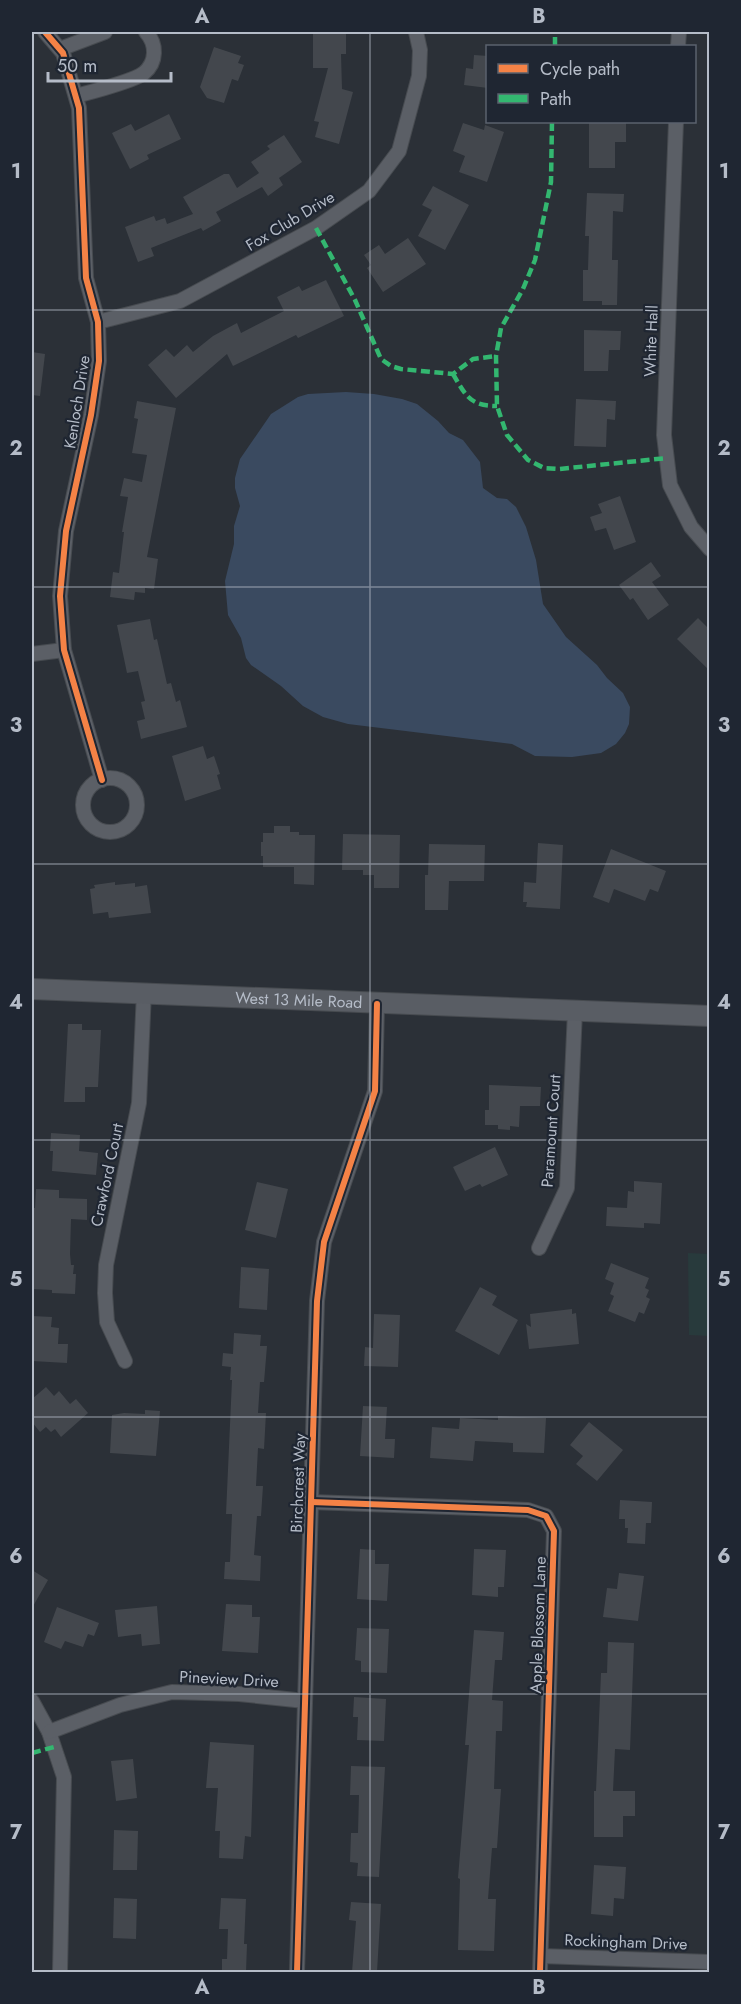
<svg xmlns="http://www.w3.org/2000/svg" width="741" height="2004" font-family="Jost,sans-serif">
<rect width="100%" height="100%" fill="#2b3037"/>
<polygon fill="#283a3c" points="688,1253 709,1254 709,1336 689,1335"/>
<polygon fill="#3a4a60" points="346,392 374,394 402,399 417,404 438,421 449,433 463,440 480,462 483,488 497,498 507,499 516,507 526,527 536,560 543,604 566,637 597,665 607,678 623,693 630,707 629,724 625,733 616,744 601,753 572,757 535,756 512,744 348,724 323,717 303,706 281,686 251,665 246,658 241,638 228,615 225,581 234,544 234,526 240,506 235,488 235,478 240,459 271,414 279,409 298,397 308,394"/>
<g fill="#43474d">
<polygon points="313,32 346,32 346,54 341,54 342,89 353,92 339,144 315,137 319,122 314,121 328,68 313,68"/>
<polygon points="214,47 241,56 238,63 244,65 238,81 232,79 224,103 207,98 200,87"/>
<polygon points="474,55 488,56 488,88 464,85 466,68 473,69"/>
<polygon points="169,114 181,139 147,155 149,159 130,169 112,133 131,124 135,131"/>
<polygon points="463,123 484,130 485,125 504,132 487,182 459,172 465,156 453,151"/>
<polygon points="589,123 626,123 626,142 615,142 615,168 589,168"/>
<polygon points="284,135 302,162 279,178 283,185 268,196 262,187 216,212 221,221 203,231 201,228 151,248 154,256 138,262 125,227 154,216 156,221 165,218 167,224 193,214 183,197 224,174 229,174 237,188 259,173 251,162 270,149 267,146"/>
<polygon points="433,186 469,205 445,250 418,236 432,210 422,205"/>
<polygon points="587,193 624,194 623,212 613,211 612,260 618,260 617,305 602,305 602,301 583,301 583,270 588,270 589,236 585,236"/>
<polygon points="408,238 426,264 383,292 367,268 371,265 364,255 379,245 385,254"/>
<polygon points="326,280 344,316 298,338 296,335 233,366 227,354 176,398 148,365 166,349 174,357 187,345 193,352 213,336 237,323 241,333 284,311 277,297 299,286 302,291"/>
<polygon points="584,330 621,331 620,350 609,350 608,371 584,371"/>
<polygon points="32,352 45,354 40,396 32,395"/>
<polygon points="576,399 616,401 615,420 607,419 606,447 574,446"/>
<polygon points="137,401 176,408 147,557 158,559 154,589 145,588 145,593 135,592 134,600 110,597 113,572 119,573 124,532 122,532 128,497 120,496 124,478 142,482 147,455 132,453 138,419 134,418"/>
<polygon points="620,496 636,542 614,550 606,528 595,531 590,517 602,513 598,504"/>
<polygon points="651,562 661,576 652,582 669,605 648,620 633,598 630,600 619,585"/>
<polygon points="698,618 710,630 710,671 677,639"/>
<polygon points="150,619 154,640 157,639 167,684 171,683 176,702 180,700 187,727 141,739 137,721 145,719 141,702 145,701 138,671 127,673 117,625"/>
<polygon points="203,746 207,759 214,756 220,774 217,775 221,789 185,801 172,756"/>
<polygon points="274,826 290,826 290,832 299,832 299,835 315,835 314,885 294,884 294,867 263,867 263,856 261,856 261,842 263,842 263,833 274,833"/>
<polygon points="343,834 400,835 399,888 374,888 374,875 363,875 363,870 342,870"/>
<polygon points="538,843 563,845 560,909 526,907 527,902 523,902 524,882 536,883"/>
<polygon points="429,844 485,845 484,881 449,881 448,910 425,910 425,875 428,875"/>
<polygon points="611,849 666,871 658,892 650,889 645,901 614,889 609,903 593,897"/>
<polygon points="115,882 115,885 135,883 135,887 147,885 151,913 109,918 108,912 93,914 90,889 95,888 94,885"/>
<polygon points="68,1024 82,1024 82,1030 101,1030 98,1087 85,1087 85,1102 64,1102"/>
<polygon points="489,1085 541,1087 540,1106 520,1106 519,1127 510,1126 510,1130 498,1129 498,1125 485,1125 485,1110 489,1110"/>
<polygon points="51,1133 80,1135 79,1151 98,1153 96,1175 52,1171 53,1151 50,1151"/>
<polygon points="495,1147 508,1175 482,1187 480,1184 465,1191 453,1167"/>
<polygon points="634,1181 662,1183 660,1224 644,1223 644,1228 606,1226 607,1207 627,1208 628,1191 634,1192"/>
<polygon points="257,1182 288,1189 276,1238 245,1230"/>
<polygon points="36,1189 59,1190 59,1198 87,1199 87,1220 71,1219 70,1254 71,1265 74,1265 73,1274 76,1274 75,1294 52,1293 52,1290 32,1289 32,1208 35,1208"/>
<polygon points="611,1263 649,1278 645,1288 649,1290 646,1297 650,1299 644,1314 639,1312 635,1322 608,1311 614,1296 610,1294 614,1283 605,1279"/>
<polygon points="241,1267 269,1269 267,1310 239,1308"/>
<polygon points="480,1287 497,1296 492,1305 518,1320 499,1355 455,1331"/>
<polygon points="572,1309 572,1314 576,1313 579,1344 529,1349 526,1324 531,1327 530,1314"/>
<polygon points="374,1314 400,1315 398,1367 364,1366 365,1347 373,1348"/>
<polygon points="32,1316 52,1317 51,1327 59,1328 58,1344 68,1344 67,1363 32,1361"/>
<polygon points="234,1333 261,1335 260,1346 267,1346 264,1382 260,1382 258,1413 266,1413 264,1449 258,1448 256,1486 263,1486 261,1516 257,1516 254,1555 261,1556 260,1581 224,1579 225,1562 230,1562 232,1514 226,1514 232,1380 230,1380 231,1367 222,1366 223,1353 233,1354"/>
<polygon points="46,1387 54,1396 59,1391 70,1404 76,1399 88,1413 61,1437 55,1429 51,1432 46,1427 40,1432 32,1422 32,1399"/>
<polygon points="363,1406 387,1407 385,1439 395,1439 394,1458 360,1456"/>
<polygon points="145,1410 160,1411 156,1456 110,1453 112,1415 124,1413 145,1414"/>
<polygon points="498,1416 546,1418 544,1453 513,1452 513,1443 475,1441 473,1461 430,1458 432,1427 459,1429 460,1418 498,1420"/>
<polygon points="589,1422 623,1450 597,1481 576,1464 583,1456 570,1445"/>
<polygon points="620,1500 652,1502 651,1523 646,1523 645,1544 627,1543 628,1528 625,1528 625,1519 619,1519"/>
<polygon points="360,1549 375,1550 375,1564 389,1564 387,1601 357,1599"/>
<polygon points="474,1549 506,1550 504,1587 498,1587 498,1597 472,1595"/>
<polygon points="32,1570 48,1580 32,1608"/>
<polygon points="619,1573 644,1576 638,1621 603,1617 607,1588 617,1589"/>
<polygon points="226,1604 252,1605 252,1617 260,1617 258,1653 222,1651"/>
<polygon points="157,1606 160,1644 142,1646 141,1634 118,1637 115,1610"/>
<polygon points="57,1607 99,1623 94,1636 88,1634 83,1647 65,1641 61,1649 44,1642"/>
<polygon points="357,1628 389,1629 387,1673 361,1672 361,1661 355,1660"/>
<polygon points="474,1630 504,1632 502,1660 495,1660 492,1700 503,1701 502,1731 496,1731 494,1789 501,1789 497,1848 492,1848 488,1899 496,1899 494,1951 458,1950 460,1879 458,1878 469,1745 465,1745"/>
<polygon points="608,1642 634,1643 630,1750 615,1749 613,1791 635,1791 635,1816 623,1816 623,1837 594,1837 594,1791 596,1791 601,1673 607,1673"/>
<polygon points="354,1697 386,1699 384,1741 357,1740 358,1717 353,1717"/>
<polygon points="210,1742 254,1745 251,1837 245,1836 243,1859 219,1858 220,1831 215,1831 218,1788 206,1788"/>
<polygon points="133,1759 137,1798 116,1801 111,1761"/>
<polygon points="351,1766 385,1767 379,1877 357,1876 358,1863 350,1862 351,1833 358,1833 359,1795 350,1795"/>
<polygon points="114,1830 138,1831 137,1870 113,1870"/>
<polygon points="594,1865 626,1867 624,1899 614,1898 613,1916 591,1914"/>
<polygon points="114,1898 137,1899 136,1939 113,1938"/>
<polygon points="221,1898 246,1899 244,1944 247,1944 246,1972 222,1972 222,1959 227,1959 228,1929 219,1929"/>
<polygon points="351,1902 381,1904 377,1972 352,1972 356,1921 349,1920"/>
</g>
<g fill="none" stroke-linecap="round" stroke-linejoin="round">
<defs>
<g id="street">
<polyline points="45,32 63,53 79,108 86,278 98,322 99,361 91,415 66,531 60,596 64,650 102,780"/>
<polyline points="678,46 679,32"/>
<polyline points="60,49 105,32"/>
<path d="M76 96C91 92 134 81 144 73 157 62 157 44 146 32"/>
<polyline points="676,122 664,435 670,485 691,527 710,549"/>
<polyline points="98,322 180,301 316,228 369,191 399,151 419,76 420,50 416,32"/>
<polyline points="32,654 64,650"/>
<circle cx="110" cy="805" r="27"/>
<polyline points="539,1248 567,1188 575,1011"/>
<polyline points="125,1361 107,1322 105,1293 106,1265 139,1103 144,992"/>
<polyline points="311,1502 528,1510 546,1516 554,1531 540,1972"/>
<polyline points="32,1701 49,1732 64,1777 60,1972"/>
<polyline points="49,1732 120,1705 172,1692 239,1694 305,1701"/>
<polyline points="541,1956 710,1962"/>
<polyline points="297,1972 317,1301 324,1242 375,1091 377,1004"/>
</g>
<g id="secondary">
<path id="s1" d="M32 989 710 1016"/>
</g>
</defs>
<use href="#street" stroke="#474b50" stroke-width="16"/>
<use href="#secondary" stroke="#474b50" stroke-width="22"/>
<use href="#street" stroke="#5b5f66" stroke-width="14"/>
<use href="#secondary" stroke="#595d64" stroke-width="20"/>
<g stroke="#33b770" stroke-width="4.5" stroke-dasharray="9 4.5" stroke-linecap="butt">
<polyline points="555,46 555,32"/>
<polyline points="552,122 551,182 535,260 523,289 501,328 496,356 497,406 507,435 528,460 544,468 559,469 667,458"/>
<polyline points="316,228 355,300 381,359 391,366 401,369 453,374 473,359 496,356"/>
<path d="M453 374C466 396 470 406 497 406"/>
<polyline points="32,1753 54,1747"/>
</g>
<defs>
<g id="cycleway">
<polyline points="45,32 63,53 79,108 86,278 98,322 99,361 91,415 66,531 60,596 64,650 102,780"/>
<polyline points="311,1502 528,1510 546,1516 554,1531 540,1972"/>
<polyline points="297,1972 317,1301 324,1242 375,1091 377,1004"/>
</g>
</defs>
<use href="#cycleway" stroke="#1f2632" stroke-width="10"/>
<use href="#cycleway" stroke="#f48246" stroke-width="6"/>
</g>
<path fill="none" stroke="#b5bcc8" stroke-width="1.5" stroke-opacity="0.55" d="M370 32V1972M32 310H710M32 587H710M32 864H710M32 1140H710M32 1417H710M32 1694H710"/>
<g text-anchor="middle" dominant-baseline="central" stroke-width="4.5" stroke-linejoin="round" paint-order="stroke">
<g font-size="16" fill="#b5bcc8" stroke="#1f2632">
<text transform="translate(290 221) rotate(-31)">Fox Club Drive</text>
<text transform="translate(651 341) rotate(-88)">White Hall</text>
<text transform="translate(77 402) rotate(-81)">Kenloch Drive</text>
<text stroke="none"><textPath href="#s1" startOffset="267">West 13 Mile Road</textPath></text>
<text transform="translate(551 1131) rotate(-86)">Paramount Court</text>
<text transform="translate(107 1175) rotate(-78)">Crawford Court</text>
<text transform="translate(298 1483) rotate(-88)">Birchcrest Way</text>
<text transform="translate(538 1625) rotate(-88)">Apple Blossom Lane</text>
<text transform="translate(229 1679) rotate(3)">Pineview Drive</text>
<text transform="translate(626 1942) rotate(2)">Rockingham Drive</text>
</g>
</g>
<rect width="741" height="2004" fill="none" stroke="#1f2632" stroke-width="66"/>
<rect x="486" y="45" width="210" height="78" fill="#1f2632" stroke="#5b626e" stroke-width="1.5"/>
<rect x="498" y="64" width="30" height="9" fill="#f48246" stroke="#5b626e" stroke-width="1.5"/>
<text x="540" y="75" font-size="18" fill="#b5bcc8">Cycle path</text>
<rect x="498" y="94" width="30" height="9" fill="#33b770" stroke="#5b626e" stroke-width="1.5"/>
<text x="540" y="105" font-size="18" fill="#b5bcc8">Path</text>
<path d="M48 72v9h123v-9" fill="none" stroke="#b5bcc8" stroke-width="3"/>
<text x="57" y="72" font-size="18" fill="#b5bcc8" stroke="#1f2632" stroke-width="4.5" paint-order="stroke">50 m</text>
<rect x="33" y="33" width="675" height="1938" fill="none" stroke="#b5bcc8" stroke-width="2"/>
<g font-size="20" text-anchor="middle" font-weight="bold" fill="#b5bcc8">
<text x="202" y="23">A</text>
<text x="539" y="23">B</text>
<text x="16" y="178">1</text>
<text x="724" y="178">1</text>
<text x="16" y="455">2</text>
<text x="724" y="455">2</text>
<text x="16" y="732">3</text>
<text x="724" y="732">3</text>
<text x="16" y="1009">4</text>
<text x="724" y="1009">4</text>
<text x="16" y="1286">5</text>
<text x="724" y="1286">5</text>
<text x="16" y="1563">6</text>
<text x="724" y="1563">6</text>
<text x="16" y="1839">7</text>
<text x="724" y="1839">7</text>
<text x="202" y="1994">A</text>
<text x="539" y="1994">B</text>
</g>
</svg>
